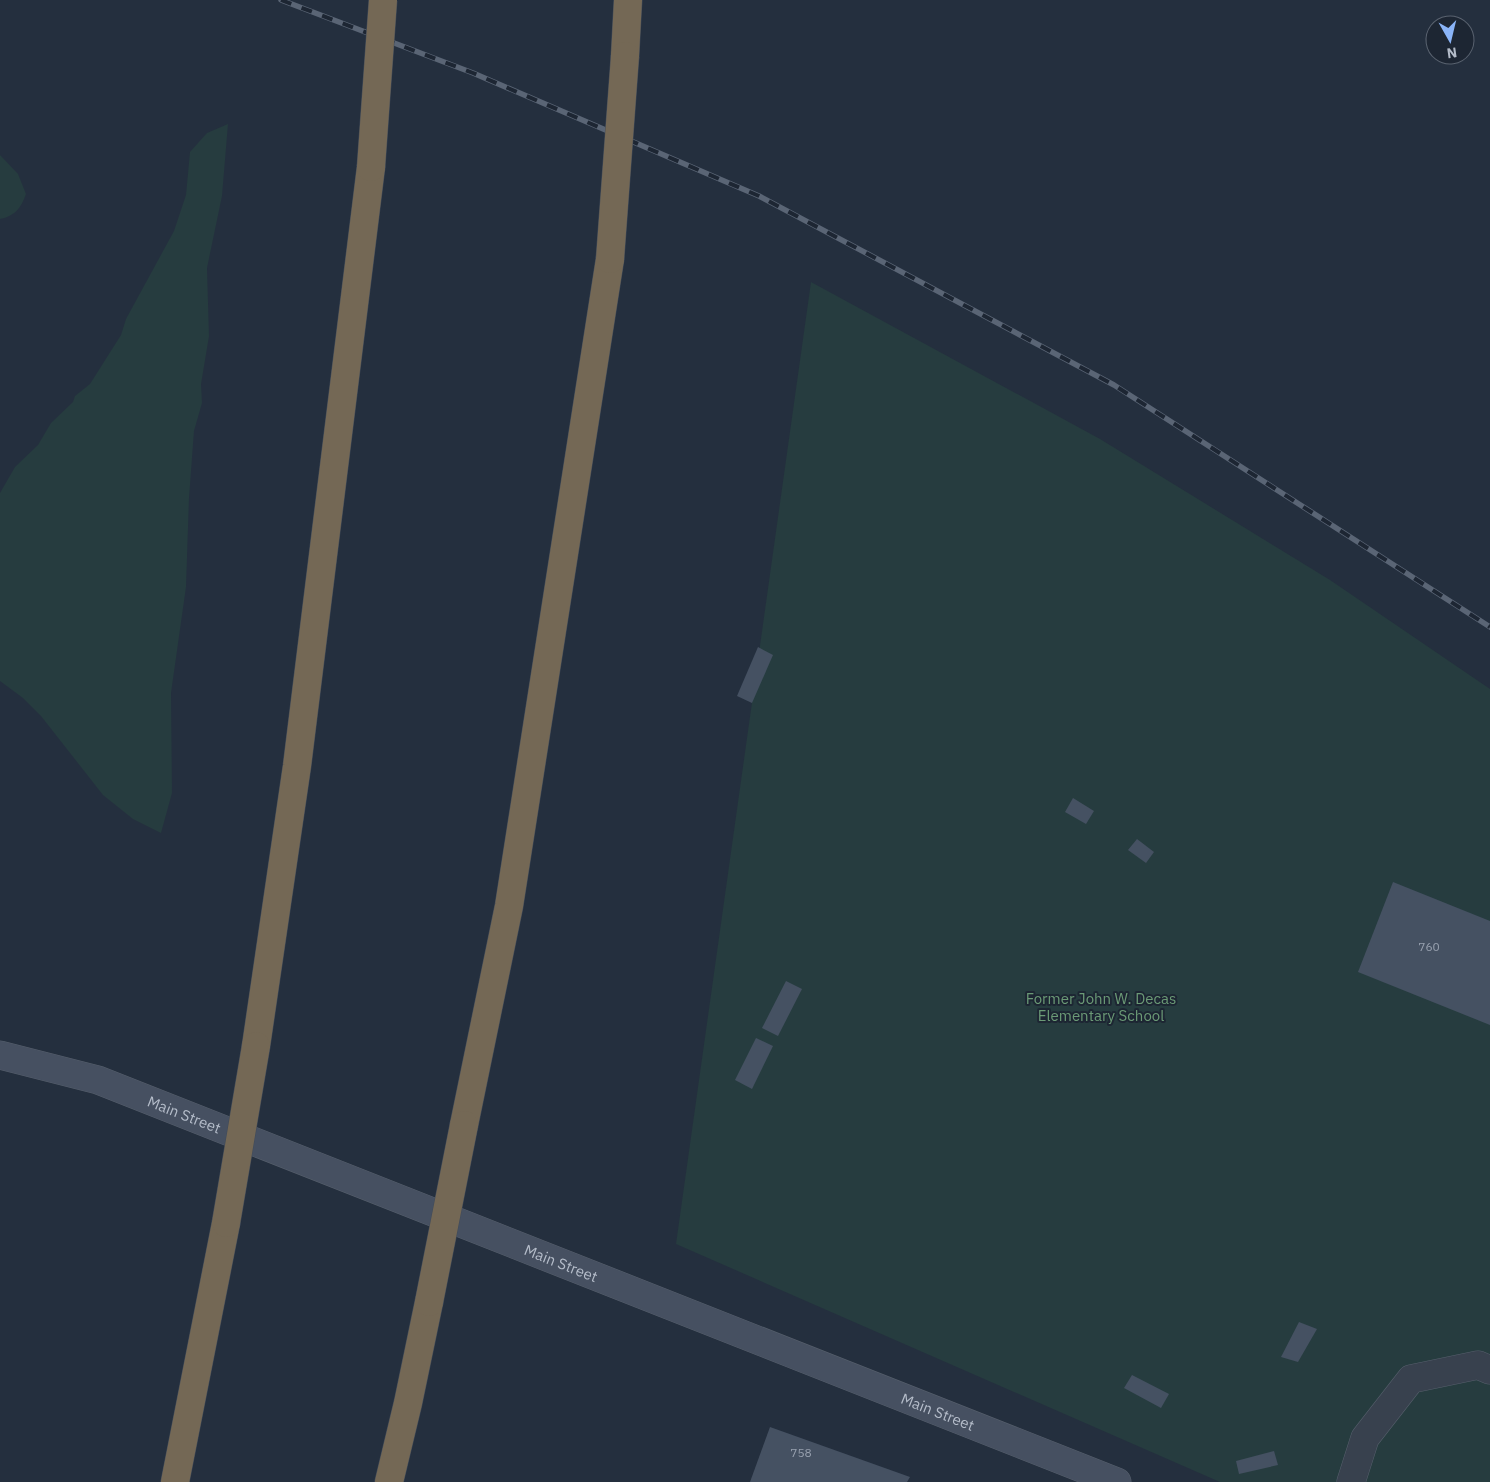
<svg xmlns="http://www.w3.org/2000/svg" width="1490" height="1482" font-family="'IBM Plex Sans',sans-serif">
<rect width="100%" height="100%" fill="#242f3e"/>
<g fill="#263c3f">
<polygon points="228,124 222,196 207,268 209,336 201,384 202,403 194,431 189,498 186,587 171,693 172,793 161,833 133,819 103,795 41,716 23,698 0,681 0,493 15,467 38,445 51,423 73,402 75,396 90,384 121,335 126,319 174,231 186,195 190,152 207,133"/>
<path d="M0 155 18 174 26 194C21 208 15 216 0 219Z"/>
<polygon points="811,282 1100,439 1330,580 1490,689 1490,1482 1220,1482 676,1244"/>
</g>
<g fill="#455162">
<polygon points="758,647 773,655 752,703 737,696"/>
<polygon points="1073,798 1094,811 1086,824 1065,812"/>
<polygon points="1137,839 1154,852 1146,863 1128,850"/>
<polygon points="1393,882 1490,921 1490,1025 1358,972"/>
<polygon points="786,981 802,989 778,1036 762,1028"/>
<polygon points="756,1038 773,1046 752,1089 735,1080"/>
<polygon points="1299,1322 1317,1329 1298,1362 1281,1357"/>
<polygon points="1132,1375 1169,1394 1161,1408 1124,1388"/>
<polygon points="770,1427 910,1477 907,1482 750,1482"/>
<polygon points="1274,1451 1278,1465 1239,1474 1236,1461"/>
</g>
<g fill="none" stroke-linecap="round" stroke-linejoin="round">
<defs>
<polyline id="minor" points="1351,1482 1365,1438 1411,1379 1478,1365 1490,1370"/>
<g id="secondary">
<path id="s1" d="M0 1055 98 1080 1117 1482"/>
</g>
<g id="motorway">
<polyline points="625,56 628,0"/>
<polyline points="256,1046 297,766 371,167"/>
<polyline points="464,1125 509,906 610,259"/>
<polyline points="175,1482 226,1223"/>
<polyline points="389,1482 408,1403 429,1302"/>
</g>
</defs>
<use href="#minor" stroke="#565f6c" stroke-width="29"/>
<use href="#secondary" stroke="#565f6c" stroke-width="29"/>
<use href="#motorway" stroke="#434c59" stroke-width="29"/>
<use href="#minor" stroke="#38414e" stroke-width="28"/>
<use href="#secondary" stroke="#465061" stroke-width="28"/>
<use href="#motorway" stroke="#746855" stroke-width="28"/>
<defs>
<polyline id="rail" points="281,0 473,73 759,196 1114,385 1490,627"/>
</defs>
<use href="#rail" stroke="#5a6575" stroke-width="5.5"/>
<use href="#rail" stroke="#1d2633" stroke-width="4" stroke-dasharray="11" stroke-linecap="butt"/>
<defs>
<g id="motorway-bridge">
<polyline points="371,167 383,0"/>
<polyline points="610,259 625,56"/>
<polyline points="226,1223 256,1046"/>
<polyline points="429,1302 464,1125"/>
</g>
</defs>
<use href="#motorway-bridge" stroke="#434c59" stroke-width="29" stroke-linecap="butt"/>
<use href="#motorway-bridge" stroke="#746855" stroke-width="28"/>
</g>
<g text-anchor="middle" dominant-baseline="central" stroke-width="4" stroke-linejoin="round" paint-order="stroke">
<g font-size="12" fill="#98a1af">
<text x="1429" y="946">760</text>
<text x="801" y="1452">758</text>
</g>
<g font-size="15" fill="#6b9a76" stroke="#1d2633">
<text x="1101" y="998">Former John W. Decas<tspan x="1101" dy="17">Elementary School</tspan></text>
</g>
<g font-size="15" fill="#b4bcc9" stroke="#1d2633">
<text stroke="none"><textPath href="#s1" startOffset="194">Main Street</textPath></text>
<text stroke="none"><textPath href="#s1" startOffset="599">Main Street</textPath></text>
<text stroke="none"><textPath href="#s1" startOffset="1004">Main Street</textPath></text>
</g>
</g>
<g transform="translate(1450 40) rotate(172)"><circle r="24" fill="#1d2633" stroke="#59626f"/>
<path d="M0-4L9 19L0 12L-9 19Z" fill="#8ab4f8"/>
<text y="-8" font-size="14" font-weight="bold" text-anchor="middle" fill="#b4bcc9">N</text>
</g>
</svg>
